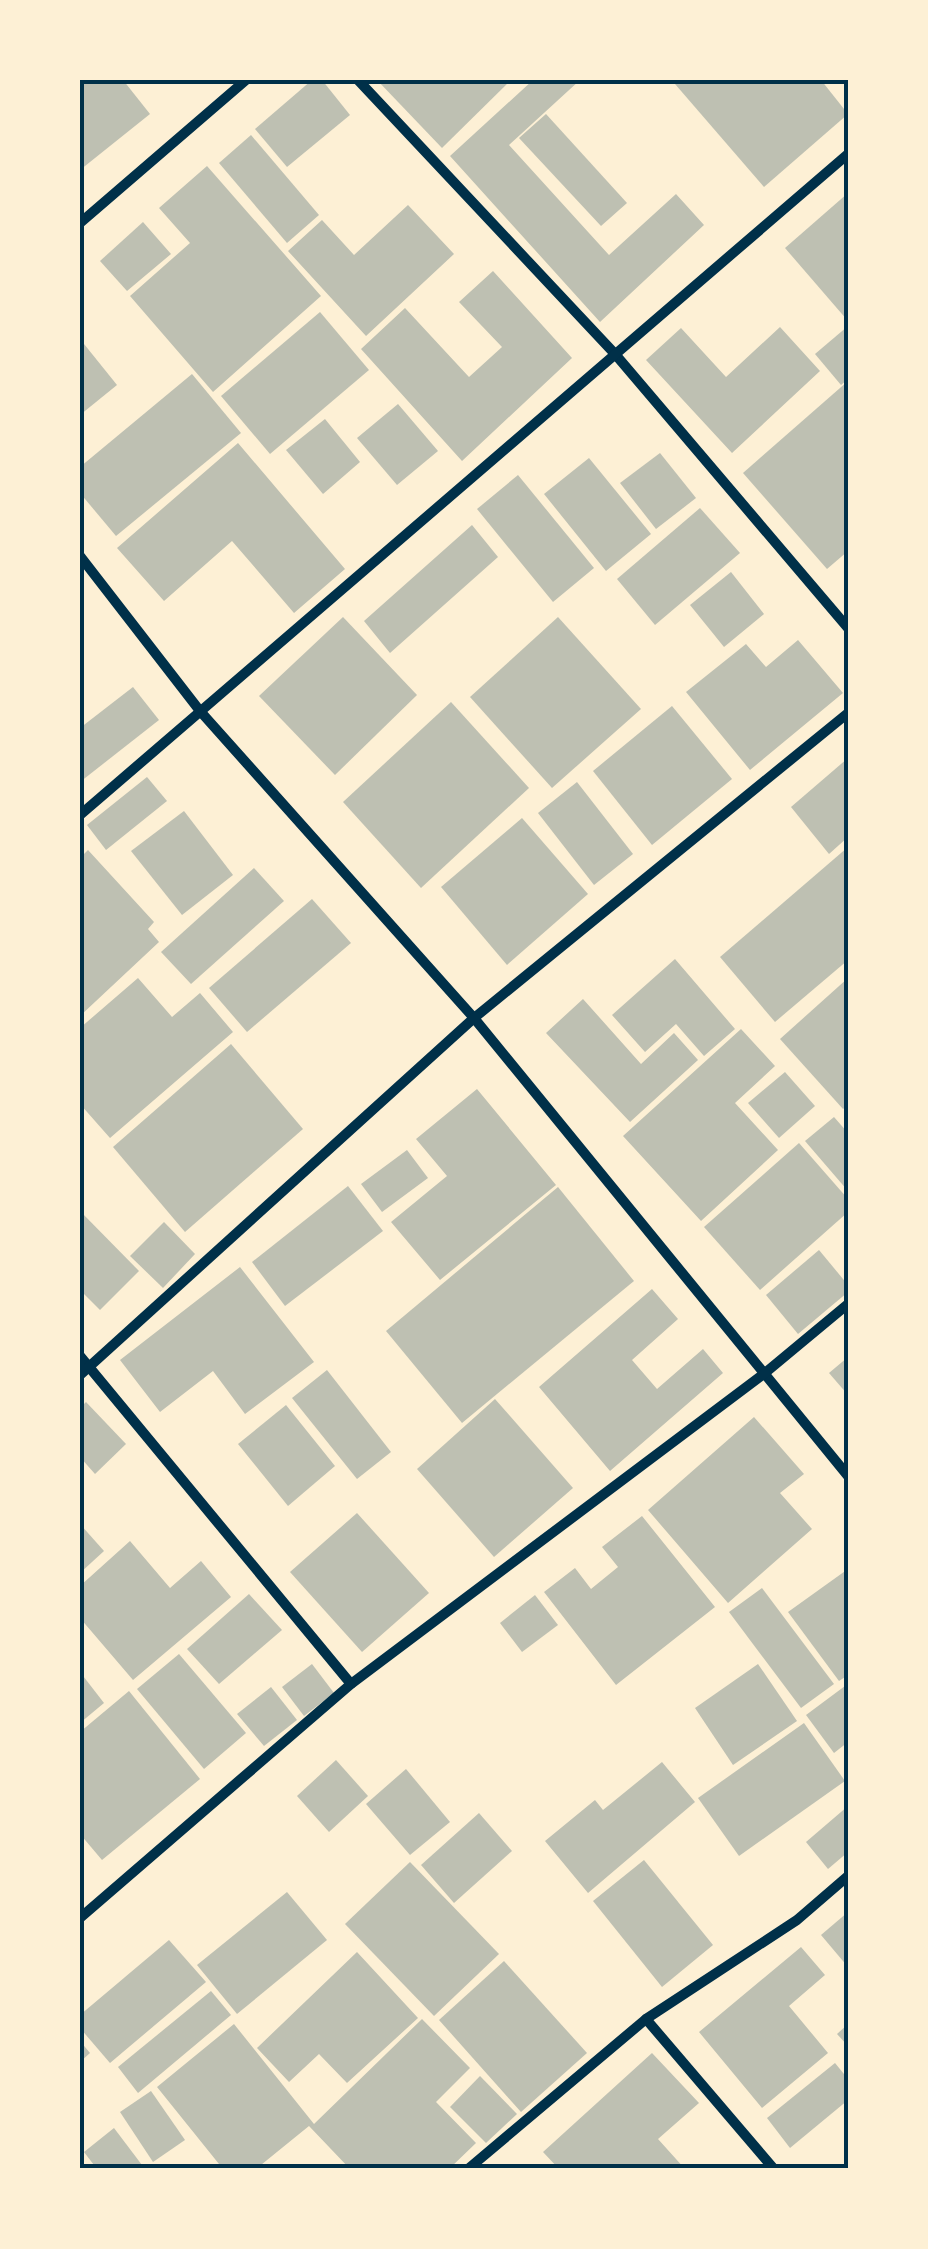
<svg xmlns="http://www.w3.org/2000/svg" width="928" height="2249" font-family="Lato,sans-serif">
<rect width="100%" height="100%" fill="#fdf0d5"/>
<g fill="#bec0b2">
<polygon points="80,80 123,80 150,114 80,170"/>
<polygon points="312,80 322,80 350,115 287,167 255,129"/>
<polygon points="377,80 511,80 442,148"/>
<polygon points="533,80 580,80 509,145 609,255 676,194 704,225 600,322 450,156"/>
<polygon points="680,80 821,80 848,114 764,187 675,84"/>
<polygon points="546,114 627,203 601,226 519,138"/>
<polygon points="251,135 319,215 287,243 219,163"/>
<polygon points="207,166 321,296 213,392 130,296 190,243 159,208"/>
<polygon points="848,193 848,321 785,248"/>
<polygon points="408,205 454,254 366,336 288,251 322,220 354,255"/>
<polygon points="143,222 171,254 127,291 100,261"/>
<polygon points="493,271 572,358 462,461 361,349 405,308 469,377 502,347 459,302"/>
<polygon points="320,312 369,370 270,454 221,396"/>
<polygon points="848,326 848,379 841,385 815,354"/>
<polygon points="780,327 820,371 732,453 646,360 681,328 726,377"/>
<polygon points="80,339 117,385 80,415"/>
<polygon points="192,374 241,433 116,536 80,493 80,467"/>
<polygon points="848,381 848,551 827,569 743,473"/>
<polygon points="398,404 438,451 397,485 357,438"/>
<polygon points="325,419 360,462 323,494 286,450"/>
<polygon points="238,443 345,569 294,613 232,541 164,601 117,548"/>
<polygon points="660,453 696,498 656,529 620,483"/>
<polygon points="589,458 651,534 606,571 544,494"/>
<polygon points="518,475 594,568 553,602 477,509"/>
<polygon points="700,508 740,553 655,625 617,579"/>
<polygon points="472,525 498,557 390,653 364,621"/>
<polygon points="731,572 764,614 724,647 690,605"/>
<polygon points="343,617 417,695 335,775 259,696"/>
<polygon points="558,617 641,709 552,788 470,697"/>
<polygon points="798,640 843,693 750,770 686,692 746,644 766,667"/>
<polygon points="133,687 159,720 80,782 80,728"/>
<polygon points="451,702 529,788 421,888 343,802"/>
<polygon points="672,706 732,779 652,845 593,771"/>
<polygon points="848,758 848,837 829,854 791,807"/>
<polygon points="147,777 167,801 106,850 87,825"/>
<polygon points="577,782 633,854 594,885 538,813"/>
<polygon points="184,811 233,875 182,915 131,851"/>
<polygon points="522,818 588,894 507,965 441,887"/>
<polygon points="848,847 848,960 775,1022 720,957"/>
<polygon points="88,850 154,922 148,929 159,942 80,1016 80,858"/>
<polygon points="254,868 284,901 191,984 161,952"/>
<polygon points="312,899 351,943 247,1032 209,988"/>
<polygon points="675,959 735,1029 704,1056 676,1024 645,1052 612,1015"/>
<polygon points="138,978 172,1017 200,993 233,1032 110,1138 80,1104 80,1028"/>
<polygon points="848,978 848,1105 843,1109 780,1039"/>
<polygon points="583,999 641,1064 674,1033 698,1060 630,1122 546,1033"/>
<polygon points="741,1029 775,1066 735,1103 778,1150 701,1221 623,1136"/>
<polygon points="231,1044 303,1129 185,1232 113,1147"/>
<polygon points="785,1072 815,1106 779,1138 748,1103"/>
<polygon points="477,1089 556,1185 440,1280 391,1222 447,1176 416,1139"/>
<polygon points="834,1117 848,1133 848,1191 805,1141"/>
<polygon points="799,1143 848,1199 848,1212 760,1290 704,1227"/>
<polygon points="407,1150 428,1178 382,1212 361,1184"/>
<polygon points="348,1186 383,1231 285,1306 252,1262"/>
<polygon points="558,1187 634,1281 462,1423 386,1331"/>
<polygon points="80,1211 139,1271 100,1310 80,1290"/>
<polygon points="164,1222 195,1254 163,1288 130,1256"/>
<polygon points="819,1250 848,1285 848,1292 798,1334 766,1295"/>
<polygon points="240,1267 314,1362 245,1414 213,1371 160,1412 120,1360"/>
<polygon points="652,1289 678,1319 632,1360 657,1389 703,1349 723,1373 610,1471 539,1387"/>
<polygon points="848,1357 848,1395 829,1373"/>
<polygon points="327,1370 391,1452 357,1479 292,1398"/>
<polygon points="495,1399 573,1488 494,1557 417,1469"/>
<polygon points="86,1402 126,1444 95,1474 80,1457 80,1408"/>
<polygon points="286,1405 335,1466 288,1506 238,1444"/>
<polygon points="754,1417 804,1474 780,1493 812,1529 728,1603 648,1510"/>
<polygon points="357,1513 429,1593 362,1652 290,1572"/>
<polygon points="642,1516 715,1607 616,1685 544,1592 575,1568 591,1589 618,1567 602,1547"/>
<polygon points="80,1524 104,1551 80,1573"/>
<polygon points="130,1541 170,1588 201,1561 231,1597 133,1680 80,1618 80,1586"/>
<polygon points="848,1569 848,1675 839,1681 788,1612"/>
<polygon points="762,1588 834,1684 801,1708 729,1612"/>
<polygon points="249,1594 282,1630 219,1684 187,1649"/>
<polygon points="535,1595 558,1625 522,1652 500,1623"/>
<polygon points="179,1654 246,1733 204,1769 137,1689"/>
<polygon points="312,1664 334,1693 304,1716 282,1687"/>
<polygon points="758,1664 797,1721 733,1765 695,1708"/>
<polygon points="80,1672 104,1703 80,1723"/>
<polygon points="845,1686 848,1742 834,1753 806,1715"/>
<polygon points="271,1687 297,1720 264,1746 237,1714"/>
<polygon points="129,1691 200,1779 102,1860 80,1834 80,1732"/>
<polygon points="804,1723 845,1781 739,1856 698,1798"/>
<polygon points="336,1760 368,1796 329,1832 297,1796"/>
<polygon points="662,1762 695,1802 588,1893 545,1841 595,1800 603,1810"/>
<polygon points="406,1769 450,1822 410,1855 366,1804"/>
<polygon points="848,1806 848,1852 828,1869 806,1842"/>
<polygon points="479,1813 512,1851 454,1903 421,1865"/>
<polygon points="644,1860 713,1945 662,1987 593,1901"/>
<polygon points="410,1862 499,1954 434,2016 345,1924"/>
<polygon points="287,1892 327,1940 237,2014 197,1965"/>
<polygon points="848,1912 848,1967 821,1935"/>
<polygon points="169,1940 206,1982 110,2063 80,2028 80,2015"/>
<polygon points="801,1947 825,1975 789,2006 828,2053 762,2108 699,2032"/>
<polygon points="357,1952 418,2018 347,2083 319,2054 289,2082 257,2048"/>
<polygon points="504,1961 587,2053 521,2112 439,2020"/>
<polygon points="211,1991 231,2015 138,2093 118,2067"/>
<polygon points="422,2019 470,2068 436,2102 476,2143 449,2169 350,2169 309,2126 256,2169 223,2169 157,2087 234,2024 314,2124"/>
<polygon points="848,2024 848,2046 837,2034"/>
<polygon points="80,2041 90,2053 80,2062"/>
<polygon points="652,2053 699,2103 658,2139 685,2169 559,2169 543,2152"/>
<polygon points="835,2063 848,2079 848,2100 790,2148 767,2118"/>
<polygon points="480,2076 517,2114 486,2143 450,2107"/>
<polygon points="151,2091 185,2140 153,2162 120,2112"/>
<polygon points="114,2128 145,2169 97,2169 84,2152"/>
</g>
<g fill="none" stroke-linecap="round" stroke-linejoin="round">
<g stroke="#003049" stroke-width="10">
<polyline points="358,80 615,354 848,628"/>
<polyline points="80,223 246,80"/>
<polyline points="80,556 200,711 474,1018 848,1476"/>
<polyline points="80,815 848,154"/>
<polyline points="80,1356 351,1684"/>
<polyline points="80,1375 474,1018 848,713"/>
<polyline points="80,1918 351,1684 765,1373 848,1304"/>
<polyline points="646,2019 774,2169"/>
<polyline points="468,2169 646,2019 797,1920 848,1876"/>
</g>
</g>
<rect width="928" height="2249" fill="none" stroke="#fdf0d5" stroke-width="165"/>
<rect x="82" y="82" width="764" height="2084" fill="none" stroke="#003049" stroke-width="4"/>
</svg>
